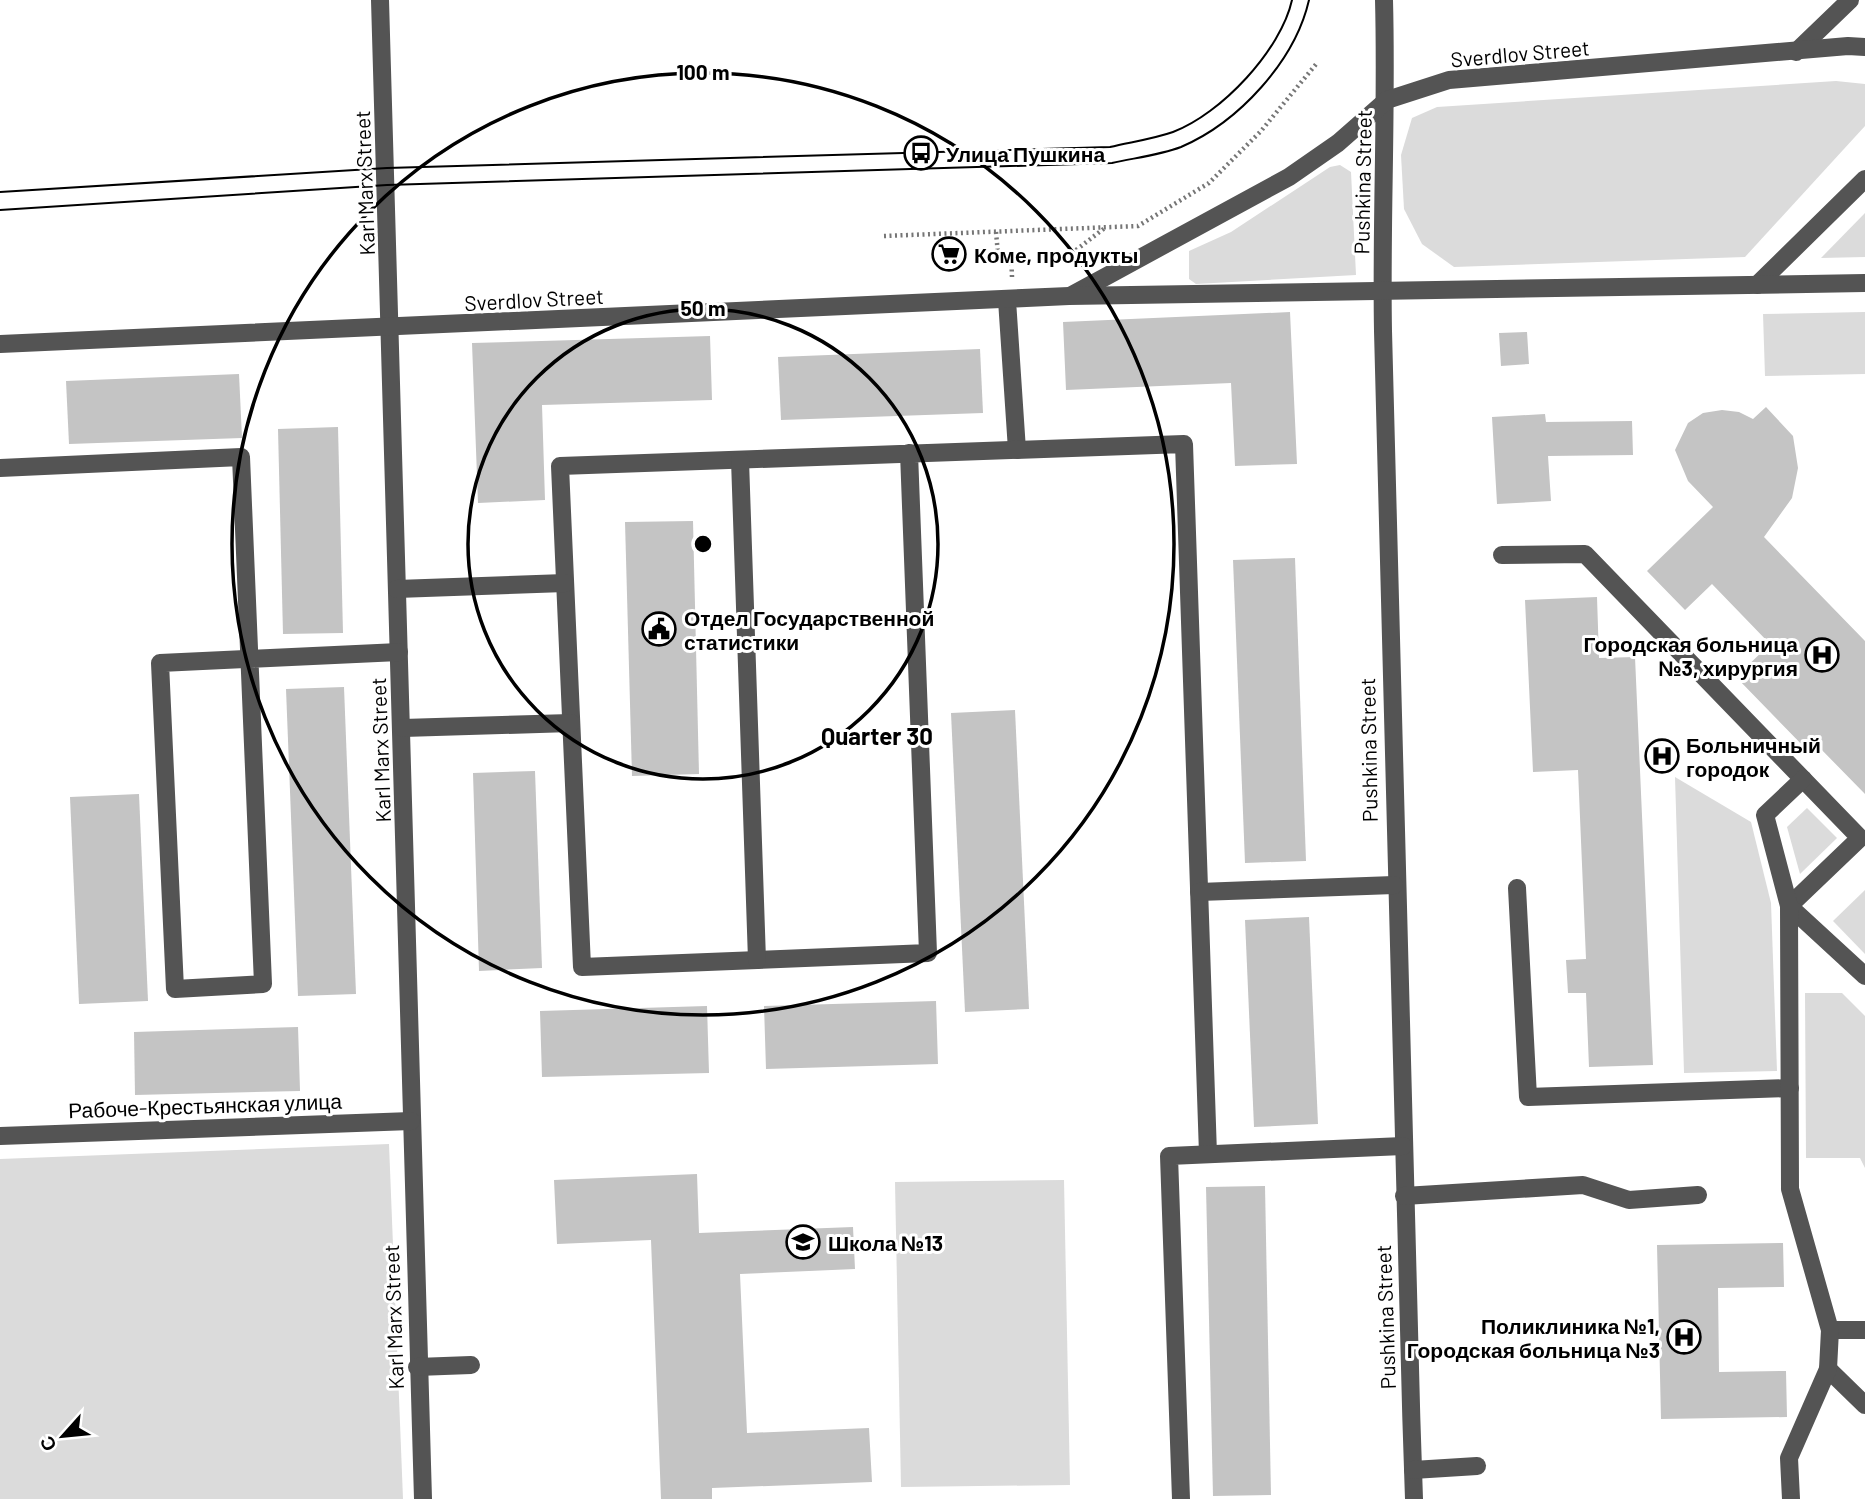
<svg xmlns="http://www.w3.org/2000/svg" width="1865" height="1499" font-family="Barlow,sans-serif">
<rect width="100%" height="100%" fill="#fff"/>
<g fill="#dbdbdb">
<polygon points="1836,81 1865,84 1865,126 1745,257 1454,267 1422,244 1404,209 1401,155 1412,118 1437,107"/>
<polygon points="1340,165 1351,172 1356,275 1196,284 1189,279 1189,251 1231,232 1330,167"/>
<polygon points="1865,213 1865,257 1821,258"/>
<polygon points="1865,312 1865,374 1765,376 1763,314"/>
<polygon points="1675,777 1751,822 1771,903 1777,1071 1684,1073"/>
<polygon points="1807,808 1837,838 1800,874 1787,827"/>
<polygon points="1865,890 1865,954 1833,921"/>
<polygon points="1805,993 1842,993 1865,1016 1865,1168 1860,1158 1806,1158"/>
<polygon points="389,1144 403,1499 0,1499 0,1159"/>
<polygon points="1064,1180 1070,1485 901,1487 895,1182"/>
</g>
<g fill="#c4c4c4">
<polygon points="1290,312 1297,464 1235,466 1231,383 1066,390 1063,322"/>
<polygon points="1527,332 1529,364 1501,366 1499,333"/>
<polygon points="710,336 712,400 542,405 545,500 478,503 472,343"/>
<polygon points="980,349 983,413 781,420 778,357"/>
<polygon points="239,374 242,438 69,444 66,381"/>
<polygon points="1766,407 1793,436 1798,468 1792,498 1764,537 1865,641 1865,794 1816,744 1808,751 1736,677 1770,644 1712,584 1685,610 1647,571 1713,507 1688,481 1675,450 1688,423 1703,413 1722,410 1739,412 1753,419"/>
<polygon points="1545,414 1546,422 1632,421 1633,455 1548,456 1551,501 1497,504 1492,417"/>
<polygon points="338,427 343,633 283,634 278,429"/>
<polygon points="693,521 699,774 632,776 625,522"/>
<polygon points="1295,558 1306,861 1245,863 1233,560"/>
<polygon points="1597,597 1599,658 1635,657 1653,1065 1589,1067 1586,993 1568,993 1566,960 1586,959 1578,770 1533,772 1525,600"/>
<polygon points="344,687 356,994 298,996 286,689"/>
<polygon points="1015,710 1029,1009 965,1012 951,713"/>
<polygon points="535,771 542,968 479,971 473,773"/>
<polygon points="139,794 148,1001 79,1004 70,797"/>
<polygon points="1309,917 1318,1124 1254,1127 1245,920"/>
<polygon points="936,1001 938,1064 766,1069 764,1006"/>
<polygon points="707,1006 709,1073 542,1077 540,1011"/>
<polygon points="298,1027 300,1091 135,1095 134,1032"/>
<polygon points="697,1174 699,1233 853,1227 855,1269 740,1274 747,1433 869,1428 872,1482 712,1488 712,1499 661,1499 651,1240 557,1244 554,1180"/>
<polygon points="1265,1186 1271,1495 1213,1496 1206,1187"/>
<polygon points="1783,1243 1784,1287 1718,1288 1719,1372 1786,1371 1787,1417 1661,1419 1657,1245"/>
</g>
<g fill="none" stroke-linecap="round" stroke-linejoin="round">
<g stroke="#767676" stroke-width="4.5" stroke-dasharray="2 3.5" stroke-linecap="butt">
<polyline points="996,232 998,254"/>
<polyline points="884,236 1138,226 1209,183 1261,131 1317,63"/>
<polyline points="1076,250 1106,227"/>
<polyline points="1011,253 1012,277"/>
</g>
<g stroke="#545454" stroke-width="18">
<polyline points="380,0 423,1499"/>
<path d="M1384 0C1387 111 1381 221 1383 331 1390 721 1401 1110 1414 1499"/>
<polyline points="1796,52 1850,0"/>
<polyline points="1757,285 1865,179"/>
<polyline points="1072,295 1289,177 1338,143 1387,100 1449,80 1848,46 1865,47"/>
<polyline points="1007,300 1017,450"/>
<polyline points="0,344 1069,296 1865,283"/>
<path d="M909 453 928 953 582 967 560 466C768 459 976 451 1184 444L1208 1154"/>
<polyline points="740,460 757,960"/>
<polyline points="0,468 241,457 263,984 175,989 160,663 399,652"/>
<polyline points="1502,555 1585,554 1860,838 1789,906"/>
<polyline points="397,589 565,583"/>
<polyline points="403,728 571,723"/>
<polyline points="1517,888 1528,1097 1790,1088"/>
<polyline points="1199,892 1394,885"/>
<polyline points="1789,906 1865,976"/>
<polyline points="0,1136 411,1121"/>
<polyline points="1404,1196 1583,1185 1629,1200 1698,1195"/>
<polyline points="1830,1330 1865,1330"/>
<polyline points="417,1367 471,1365"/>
<polyline points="1828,1369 1865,1405"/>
<polyline points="1413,1470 1477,1466"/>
<polyline points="1181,1499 1169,1156 1403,1146"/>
<polyline points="1791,1499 1789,1458 1828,1369 1830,1330 1790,1189 1789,906 1765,815 1803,779"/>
</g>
<g stroke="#000" stroke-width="2">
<path d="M0 192 387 168 1110 147C1131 142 1153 139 1173 132 1221 114 1281 50 1292 0"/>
<path d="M0 210 387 185 1112 163C1134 158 1160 155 1181 147 1239 122 1295 61 1309 0"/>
</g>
</g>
<g fill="none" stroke="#000" stroke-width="3.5">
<circle cx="703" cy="544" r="235"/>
<circle cx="703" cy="544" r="471"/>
</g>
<defs>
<symbol id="bus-ring" viewBox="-11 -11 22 22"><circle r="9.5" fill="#fff" stroke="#000" stroke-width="1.5"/><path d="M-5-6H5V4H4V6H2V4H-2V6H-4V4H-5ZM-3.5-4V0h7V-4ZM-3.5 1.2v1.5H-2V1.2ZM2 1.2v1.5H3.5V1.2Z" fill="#000"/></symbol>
<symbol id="supermarket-ring" viewBox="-11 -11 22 22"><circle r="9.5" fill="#fff" stroke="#000" stroke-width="1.5"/><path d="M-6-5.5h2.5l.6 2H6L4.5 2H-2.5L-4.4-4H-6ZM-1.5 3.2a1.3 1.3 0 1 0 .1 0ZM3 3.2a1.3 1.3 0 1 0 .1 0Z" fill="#000"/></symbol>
<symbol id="civic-ring" viewBox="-11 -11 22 22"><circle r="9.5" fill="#fff" stroke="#000" stroke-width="1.5"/><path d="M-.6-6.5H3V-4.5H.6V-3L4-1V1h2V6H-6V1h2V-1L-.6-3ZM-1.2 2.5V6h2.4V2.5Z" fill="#000"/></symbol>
<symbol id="hospital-ring" viewBox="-11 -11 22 22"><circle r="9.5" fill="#fff" stroke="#000" stroke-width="1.5"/><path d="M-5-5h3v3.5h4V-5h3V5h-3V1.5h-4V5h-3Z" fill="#000"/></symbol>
<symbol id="school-ring" viewBox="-11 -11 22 22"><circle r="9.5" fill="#fff" stroke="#000" stroke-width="1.5"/><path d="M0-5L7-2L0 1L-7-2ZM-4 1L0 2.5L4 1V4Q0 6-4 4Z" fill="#000"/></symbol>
</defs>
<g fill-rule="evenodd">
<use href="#bus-ring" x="902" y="134" width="38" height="38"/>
<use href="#supermarket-ring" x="930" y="235" width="38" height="38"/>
<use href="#civic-ring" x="640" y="610" width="38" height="38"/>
<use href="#hospital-ring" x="1803" y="636" width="38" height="38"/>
<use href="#hospital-ring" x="1643" y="737" width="38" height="38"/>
<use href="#school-ring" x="784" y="1223" width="38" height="38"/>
<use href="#hospital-ring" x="1665" y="1318" width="38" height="38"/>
</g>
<g text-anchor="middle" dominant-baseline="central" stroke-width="6" stroke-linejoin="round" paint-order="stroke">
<g font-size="21" fill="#000" stroke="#fff">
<text transform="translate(1520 53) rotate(-5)">Sverdlov Street</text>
<text transform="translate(1362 182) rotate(-89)">Pushkina Street</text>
<text transform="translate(364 183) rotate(-92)">Karl Marx Street</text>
<text transform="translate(534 299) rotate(-3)">Sverdlov Street</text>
<text transform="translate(380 750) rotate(-92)">Karl Marx Street</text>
<text transform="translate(1368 750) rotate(-91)">Pushkina Street</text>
<text transform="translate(205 1105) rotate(-2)">Рабоче-Крестьянская улица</text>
<text transform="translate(393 1317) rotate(-92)">Karl Marx Street</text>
<text transform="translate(1385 1317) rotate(-92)">Pushkina Street</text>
</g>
<g font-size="21" font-weight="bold" fill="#000" stroke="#fff" text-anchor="start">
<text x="946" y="153">Улица Пушкина</text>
<text x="974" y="254">Коме, продукты</text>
<text x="684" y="617">Отдел Государственной<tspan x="684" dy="24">статистики</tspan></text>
<text x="1798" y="643" text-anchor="end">Городская больница<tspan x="1798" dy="24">№3, хирургия</tspan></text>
<text x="1686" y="744">Больничный<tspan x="1686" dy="24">городок</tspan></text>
<text x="828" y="1242">Школа №13</text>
<text x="1660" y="1325" text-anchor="end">Поликлиника №1,<tspan x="1660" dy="24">Городская больница №3</tspan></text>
</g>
<g font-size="24" font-weight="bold" fill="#000" stroke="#fff">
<text x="877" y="735">Quarter 30</text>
</g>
</g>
<circle cx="703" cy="544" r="10" fill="#000" stroke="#fff" stroke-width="3.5"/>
<g font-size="21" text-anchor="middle" font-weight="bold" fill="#000" stroke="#fff" stroke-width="6" stroke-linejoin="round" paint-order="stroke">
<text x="703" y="80">100 m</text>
<text x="703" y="316">50 m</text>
</g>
<g transform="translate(63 1436) rotate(243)" stroke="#ffffff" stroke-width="5" paint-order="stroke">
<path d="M0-5L12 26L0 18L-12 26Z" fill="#000000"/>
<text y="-10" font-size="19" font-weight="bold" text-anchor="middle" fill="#000000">С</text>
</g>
</svg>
